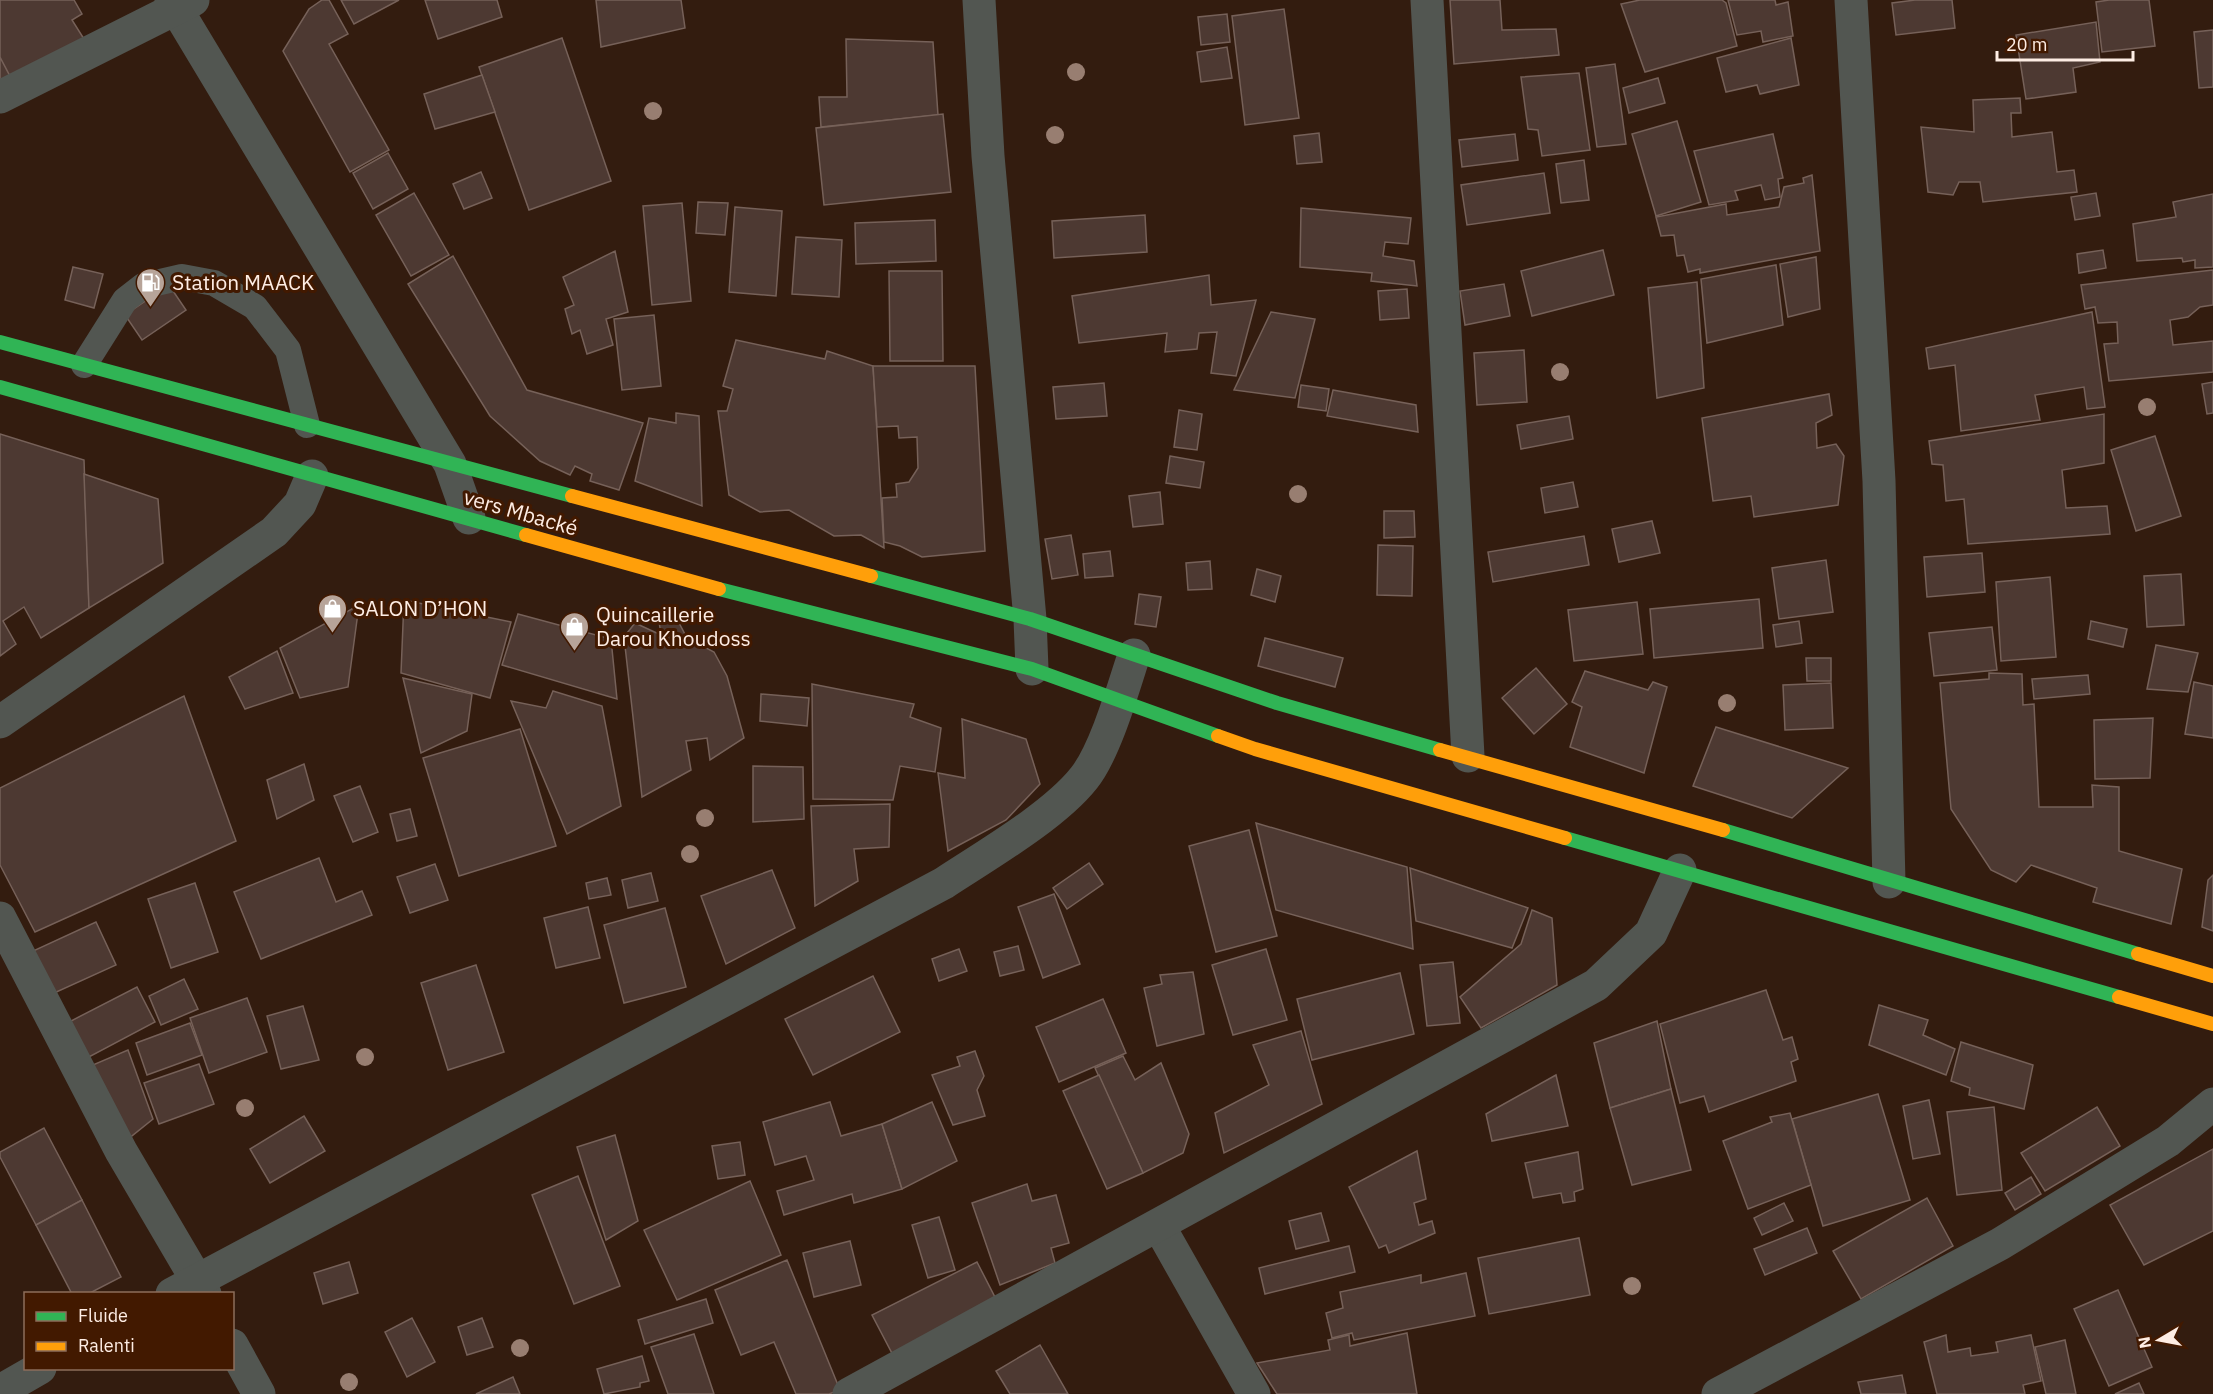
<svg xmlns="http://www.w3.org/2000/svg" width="2213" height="1394" font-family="'IBM Plex Sans',sans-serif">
<rect width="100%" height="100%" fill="#331c0f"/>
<g fill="#4d3932" stroke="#766159" stroke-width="1.5">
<polygon points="0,0 74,0 82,14 72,20 84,39 9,76 0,59"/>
<polygon points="322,0 329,0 348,34 329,44 389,150 350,172 283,51 309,9"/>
<polygon points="341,0 399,0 354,24"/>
<polygon points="425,0 497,0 502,17 438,39"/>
<polygon points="596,0 681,0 685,28 601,47"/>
<polygon points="1450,0 1500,0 1502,30 1556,29 1559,55 1454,64"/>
<polygon points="1640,0 1722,0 1726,3 1737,46 1645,72 1621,4"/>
<polygon points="1728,0 1775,0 1776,5 1788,2 1793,36 1763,42 1761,31 1737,35"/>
<polygon points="1915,0 1952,0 1955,28 1896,35 1892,3"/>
<polygon points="2109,0 2149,0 2155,46 2102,52 2096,2"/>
<polygon points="1284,9 1299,118 1245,125 1232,16"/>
<polygon points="1227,14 1230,42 1201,45 1198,17"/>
<polygon points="2096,22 2100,62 2073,68 2076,92 2026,99 2016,35"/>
<polygon points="2213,30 2213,87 2199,88 2194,32"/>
<polygon points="562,38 611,181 529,210 479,67"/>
<polygon points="1791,38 1799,85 1760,94 1757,85 1726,92 1717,58"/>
<polygon points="846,39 933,42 938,115 821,127 819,97 847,97"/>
<polygon points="1227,47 1232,78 1201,82 1197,52"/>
<polygon points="0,57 13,82 0,88"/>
<polygon points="1615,64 1626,144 1597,147 1586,68"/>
<polygon points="1579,73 1590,150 1542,156 1538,130 1528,129 1521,77"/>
<polygon points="482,75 495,112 435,129 424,94"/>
<polygon points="1658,78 1665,103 1629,113 1623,88"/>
<polygon points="2020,98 2021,113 2011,113 2012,137 2052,132 2057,172 2074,170 2077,192 1983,202 1980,182 1959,182 1953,195 1928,192 1921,127 1974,132 1973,100"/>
<polygon points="943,114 951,192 824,205 816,128"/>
<polygon points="1677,121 1701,202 1656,216 1632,134"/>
<polygon points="1319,133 1322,162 1297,164 1294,136"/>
<polygon points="1515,134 1518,160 1462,167 1459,140"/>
<polygon points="1773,134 1783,178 1778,179 1780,197 1765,200 1761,185 1735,191 1738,200 1709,205 1694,151"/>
<polygon points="388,153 408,189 373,209 353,173"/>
<polygon points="1584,160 1589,200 1561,203 1556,164"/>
<polygon points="481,172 492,198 464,209 453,184"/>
<polygon points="1544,173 1550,213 1467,225 1461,185"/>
<polygon points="1812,175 1820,251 1700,273 1700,269 1688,272 1684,255 1677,256 1674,235 1661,236 1656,217 1726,204 1727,215 1779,207 1784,187 1804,183 1803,178"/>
<polygon points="414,193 449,255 411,276 376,215"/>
<polygon points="2096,193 2100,216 2075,220 2071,197"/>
<polygon points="2213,194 2213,267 2195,268 2195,260 2183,262 2182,258 2137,261 2133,224 2176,217 2173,202"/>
<polygon points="698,202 728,203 725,235 696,233"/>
<polygon points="682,203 691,301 652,305 643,206"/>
<polygon points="735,207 782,211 776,296 729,292"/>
<polygon points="1301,208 1411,218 1408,244 1385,242 1383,256 1414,261 1417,286 1371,281 1372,273 1300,267"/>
<polygon points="1145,215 1147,252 1054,258 1052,221"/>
<polygon points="935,220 936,261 856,264 855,223"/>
<polygon points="796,237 842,240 839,297 792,294"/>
<polygon points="1603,250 1614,295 1532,316 1521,271"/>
<polygon points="2103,250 2106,268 2079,273 2077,254"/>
<polygon points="615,251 628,312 606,319 613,345 587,354 580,330 572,334 565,309 574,305 563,277"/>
<polygon points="453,256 527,390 643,423 619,490 590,481 592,474 575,466 570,475 540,461 490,416 408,284"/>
<polygon points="1816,257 1820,309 1788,317 1780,264"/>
<polygon points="1776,265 1783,325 1707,343 1701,279"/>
<polygon points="73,267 103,274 94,308 65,300"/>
<polygon points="2213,270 2213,305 2200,307 2188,317 2170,320 2173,345 2213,341 2213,372 2109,381 2104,344 2118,343 2117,322 2098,323 2095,307 2085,309 2081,285"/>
<polygon points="889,271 942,271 943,361 890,361"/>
<polygon points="1209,275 1211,305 1256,300 1236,376 1211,373 1217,332 1199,333 1197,349 1165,352 1167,333 1079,343 1072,296"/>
<polygon points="1697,282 1704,388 1657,398 1648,288"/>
<polygon points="1504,284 1510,316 1465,325 1460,291"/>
<polygon points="169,285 186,310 142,340 125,315"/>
<polygon points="1407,289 1409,318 1380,320 1378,291"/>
<polygon points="1271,312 1315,319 1295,398 1234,390"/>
<polygon points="2092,312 2105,407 2087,409 2084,387 2035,395 2040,420 1961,431 1955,365 1929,369 1926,348"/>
<polygon points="654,315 661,386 622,390 614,319"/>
<polygon points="736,340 825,359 827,351 873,366 884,548 861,535 834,536 789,510 760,512 729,495 718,411 727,411 733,389 723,386"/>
<polygon points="1524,350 1527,402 1477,405 1474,353"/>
<polygon points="873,366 975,366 985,551 922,557 900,546 884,542 882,498 897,497 896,484 909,482 918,468 917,437 899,438 898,426 877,427"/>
<polygon points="2213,382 2213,413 2207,414 2202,384"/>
<polygon points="1104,383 1107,416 1056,419 1053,387"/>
<polygon points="1301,385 1329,389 1326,411 1298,407"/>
<polygon points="1333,390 1416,405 1418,432 1327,416"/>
<polygon points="1829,394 1832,415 1816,423 1817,448 1836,444 1844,456 1838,505 1754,517 1751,496 1713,501 1702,418"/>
<polygon points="1179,410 1202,414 1197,450 1174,447"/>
<polygon points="676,413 699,416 702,506 635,481 649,418 676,423"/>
<polygon points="2104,414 2104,463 2062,470 2066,508 2107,506 2110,534 1968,544 1964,499 1946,501 1943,465 1932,464 1929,441"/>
<polygon points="1569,416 1573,439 1521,449 1517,425"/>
<polygon points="0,434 84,460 89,608 41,638 24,607 3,621 16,644 0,656"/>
<polygon points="2155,436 2181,516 2136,531 2111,450"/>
<polygon points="1170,456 1204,462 1200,488 1166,483"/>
<polygon points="84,474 158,499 163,563 89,608"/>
<polygon points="1573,482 1578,507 1545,513 1541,488"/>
<polygon points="1160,492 1163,524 1133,527 1129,496"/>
<polygon points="1384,511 1414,511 1415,537 1384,538"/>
<polygon points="1652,521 1660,553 1619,562 1612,529"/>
<polygon points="1071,535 1078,575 1052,579 1045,539"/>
<polygon points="1584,536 1589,565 1493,582 1488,552"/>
<polygon points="1378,545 1413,546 1412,596 1377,595"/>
<polygon points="1110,551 1113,576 1085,578 1083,554"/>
<polygon points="1982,553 1985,592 1927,597 1924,557"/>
<polygon points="1826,560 1833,612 1779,619 1772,568"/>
<polygon points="1210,561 1212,589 1188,590 1186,563"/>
<polygon points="1257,569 1281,576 1275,602 1251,595"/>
<polygon points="2181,574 2184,625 2147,627 2144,576"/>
<polygon points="2050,577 2056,657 2001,661 1996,582"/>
<polygon points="1139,594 1161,597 1156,627 1135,624"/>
<polygon points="1759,599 1763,648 1654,658 1650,609"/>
<polygon points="404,600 511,622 490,698 401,673"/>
<polygon points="1637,602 1643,654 1574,661 1568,610"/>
<polygon points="359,605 348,687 300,698 280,648"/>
<polygon points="518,614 611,639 617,699 502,665"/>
<polygon points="659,621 679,623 687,638 714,652 727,676 744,738 710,760 707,738 686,741 691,770 642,797 624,637 635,623 661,635"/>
<polygon points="1799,621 1802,643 1776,647 1773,625"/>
<polygon points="2091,621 2127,629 2123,647 2088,639"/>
<polygon points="1992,627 1997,670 1934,676 1929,633"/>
<polygon points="1265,638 1343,658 1335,687 1258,666"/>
<polygon points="2156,645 2198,653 2188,692 2147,689"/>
<polygon points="277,651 293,693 245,709 229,677"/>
<polygon points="1806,658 1831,658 1831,681 1807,681"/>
<polygon points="1536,668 1567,704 1534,734 1502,698"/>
<polygon points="1585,671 1648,690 1653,682 1667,687 1644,773 1570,747 1582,707 1572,702"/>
<polygon points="1989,673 2022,674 2023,705 2034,704 2039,807 2093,807 2092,785 2119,787 2119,851 2182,869 2171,924 2093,902 2097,888 2031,865 2016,882 1991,870 1951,809 1940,683 1989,679"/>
<polygon points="2088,675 2090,694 2034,699 2032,679"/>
<polygon points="403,678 472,694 467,731 421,753"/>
<polygon points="2194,682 2213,686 2213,738 2185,734"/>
<polygon points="1831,683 1833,728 1785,730 1783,685"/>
<polygon points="812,684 914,704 910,717 941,728 935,772 900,766 893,800 813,799"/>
<polygon points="553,691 602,706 621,806 567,834 511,701 546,708"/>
<polygon points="761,694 809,698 807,726 760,721"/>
<polygon points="184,696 236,841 35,932 0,865 0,788"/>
<polygon points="2153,718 2150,778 2095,779 2094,720"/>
<polygon points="962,719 1026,739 1040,784 1006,820 948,851 938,773 965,778"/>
<polygon points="1716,727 1848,768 1792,818 1693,786"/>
<polygon points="520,729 556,846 459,876 423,758"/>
<polygon points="304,764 314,800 277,819 267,780"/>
<polygon points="753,766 803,767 804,819 753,822"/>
<polygon points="360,786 378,832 353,842 334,796"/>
<polygon points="890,804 889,847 854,849 858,881 815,906 811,806"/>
<polygon points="410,809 417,836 397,841 390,814"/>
<polygon points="1256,823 1407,867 1413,949 1276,910"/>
<polygon points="1249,830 1277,936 1216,952 1189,846"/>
<polygon points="319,858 336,902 362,891 372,915 261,959 234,892"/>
<polygon points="1089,863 1103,884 1067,909 1053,888"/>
<polygon points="435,864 448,900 410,913 397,877"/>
<polygon points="1410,868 1528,908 1512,948 1416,921"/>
<polygon points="772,870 795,928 726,964 701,896"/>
<polygon points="651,873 658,901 628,908 622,880"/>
<polygon points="2213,875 2213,931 2202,927 2208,880"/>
<polygon points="607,878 611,895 589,899 586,883"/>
<polygon points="195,883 218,952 171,968 148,899"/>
<polygon points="1054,894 1080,964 1043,978 1018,907"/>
<polygon points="588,907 600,958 556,968 544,918"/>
<polygon points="665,908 686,987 624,1003 604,925"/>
<polygon points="1532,910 1552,918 1557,985 1481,1028 1460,997 1521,944"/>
<polygon points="96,922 116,965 52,994 33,951"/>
<polygon points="1018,946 1024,970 1000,976 994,952"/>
<polygon points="959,949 967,971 939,981 932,959"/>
<polygon points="1266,949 1287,1020 1233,1035 1212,965"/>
<polygon points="1453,962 1460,1023 1427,1026 1420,965"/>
<polygon points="476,965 504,1052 448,1070 421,983"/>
<polygon points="1193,972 1204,1034 1157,1046 1144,988 1162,984 1160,975"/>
<polygon points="1400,973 1414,1034 1312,1060 1297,999"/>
<polygon points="873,976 900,1032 813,1075 785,1019"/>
<polygon points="184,979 198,1009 161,1025 149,996"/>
<polygon points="137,987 155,1022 87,1058 69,1022"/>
<polygon points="1766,990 1783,1040 1792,1037 1798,1059 1791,1062 1796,1081 1709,1112 1704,1096 1680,1103 1660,1024"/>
<polygon points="247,998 267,1052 209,1073 190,1018"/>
<polygon points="1103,999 1126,1053 1059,1082 1036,1027"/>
<polygon points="1879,1005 1928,1020 1923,1035 1955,1049 1946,1075 1869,1045"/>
<polygon points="303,1006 319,1060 281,1069 267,1016"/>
<polygon points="1657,1021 1671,1089 1610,1108 1594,1043"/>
<polygon points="190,1023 202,1055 147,1075 136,1043"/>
<polygon points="1301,1031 1322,1104 1224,1153 1215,1113 1269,1085 1253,1045"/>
<polygon points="1961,1042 2033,1065 2024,1109 1969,1095 1970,1088 1951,1081"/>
<polygon points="128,1050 153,1119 128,1139 88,1067"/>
<polygon points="975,1051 984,1076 977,1090 985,1116 953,1125 932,1075 960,1066 957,1057"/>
<polygon points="1123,1056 1135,1080 1161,1063 1189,1134 1183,1153 1143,1173 1095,1068"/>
<polygon points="199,1064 214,1104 159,1124 144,1083"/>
<polygon points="1099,1075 1143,1173 1107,1189 1063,1091"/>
<polygon points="1556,1075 1568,1126 1492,1141 1486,1114"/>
<polygon points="1671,1089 1691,1170 1632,1185 1610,1108"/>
<polygon points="1878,1094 1910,1200 1823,1226 1792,1119"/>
<polygon points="1929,1100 1940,1154 1913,1159 1903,1106"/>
<polygon points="830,1102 841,1136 882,1124 902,1189 854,1203 852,1194 784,1215 777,1191 814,1180 806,1156 775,1165 763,1122"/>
<polygon points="932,1102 957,1161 902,1189 882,1124"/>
<polygon points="1994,1107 2002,1190 1957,1195 1947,1112"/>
<polygon points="2097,1107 2120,1146 2045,1191 2021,1153"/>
<polygon points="1790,1113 1811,1185 1748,1209 1723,1141 1772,1122 1770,1117"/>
<polygon points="304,1116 325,1151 270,1183 250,1149"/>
<polygon points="44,1128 82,1200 36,1225 0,1157 0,1152"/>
<polygon points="615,1135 638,1221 606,1240 577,1147"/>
<polygon points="740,1142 745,1175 718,1179 712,1146"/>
<polygon points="2213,1149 2213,1231 2144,1265 2110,1205"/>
<polygon points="1417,1151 1426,1199 1414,1203 1419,1225 1432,1221 1435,1233 1389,1253 1386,1245 1379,1248 1349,1187"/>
<polygon points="1578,1152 1583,1189 1574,1192 1575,1201 1563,1203 1561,1193 1533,1198 1525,1163"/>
<polygon points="578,1176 620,1286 574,1304 532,1195"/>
<polygon points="2031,1177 2041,1194 2015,1210 2005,1193"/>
<polygon points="750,1181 781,1255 677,1300 644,1230"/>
<polygon points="1027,1184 1032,1201 1056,1195 1069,1243 1051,1248 1055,1263 1000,1285 972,1203"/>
<polygon points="1927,1198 1953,1246 1861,1299 1833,1251"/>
<polygon points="82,1200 121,1277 88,1294 72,1294 36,1225"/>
<polygon points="1784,1203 1793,1221 1762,1235 1754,1218"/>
<polygon points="1321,1213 1329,1241 1296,1249 1289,1221"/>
<polygon points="939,1217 955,1270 928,1278 912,1225"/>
<polygon points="1807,1228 1817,1253 1765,1275 1754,1249"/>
<polygon points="1579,1238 1590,1295 1489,1314 1478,1258"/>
<polygon points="850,1241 861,1285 814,1297 803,1253"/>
<polygon points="1349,1246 1355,1272 1265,1294 1259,1268"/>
<polygon points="787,1260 840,1390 829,1394 796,1394 774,1342 741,1355 715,1290"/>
<polygon points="349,1262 358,1293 323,1304 314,1273"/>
<polygon points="977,1262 999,1305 895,1359 872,1315"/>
<polygon points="1466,1273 1475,1316 1354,1340 1352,1333 1332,1338 1326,1313 1343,1308 1340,1292 1421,1275 1421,1283"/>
<polygon points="2118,1290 2152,1367 2109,1386 2074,1309"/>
<polygon points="706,1299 713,1323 645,1344 638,1320"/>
<polygon points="412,1318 435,1362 407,1377 385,1332"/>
<polygon points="482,1318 493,1347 467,1355 458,1327"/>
<polygon points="1407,1333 1417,1394 1277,1394 1257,1363 1330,1350 1328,1340 1349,1335 1350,1346"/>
<polygon points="694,1334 714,1394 668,1394 651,1347"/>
<polygon points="1946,1335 1948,1352 1970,1348 1971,1356 1998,1352 1996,1342 2031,1335 2041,1381 2023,1385 2025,1394 1937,1394 1924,1342"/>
<polygon points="2065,1340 2076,1394 2046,1394 2035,1347"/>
<polygon points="1040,1345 1068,1394 1010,1394 996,1371"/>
<polygon points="642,1356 649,1381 640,1383 640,1387 604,1394 597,1369"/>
<polygon points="1902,1375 1906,1394 1861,1394 1858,1382"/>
<polygon points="513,1377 520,1394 476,1394"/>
<polygon points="2139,1383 2144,1394 2115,1394"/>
</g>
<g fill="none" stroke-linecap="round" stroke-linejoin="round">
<polyline stroke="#525651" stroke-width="26" points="84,365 125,300 143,286 182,277 214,283 255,307 288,350 307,425"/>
<g stroke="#525651" stroke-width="33">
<polyline points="171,0 450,464 469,518"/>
<polyline points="979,0 988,156 1030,619 1032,669"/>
<polyline points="1427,0 1468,756"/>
<polyline points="1851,0 1879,481 1889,882"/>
<polyline points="0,97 193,0"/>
<polyline points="0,722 274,532 300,504 312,476"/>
<polyline points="0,918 121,1151 205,1294"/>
<polyline points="1159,1226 1254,1394"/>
<path d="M172 1294 944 883C985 856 1054 816 1084 778 1105 752 1123 689 1134 655"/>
<polyline points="232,1345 259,1394"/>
<polyline points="0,1391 40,1368"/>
<polyline points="849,1394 1596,985 1651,933 1680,870"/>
<polyline points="1718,1394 2000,1244 2168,1141 2213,1104"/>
</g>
<g stroke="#30b455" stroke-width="14">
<polyline points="0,342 572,496"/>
<polyline points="0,387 526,535"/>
<polyline points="871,576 1030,619 1277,703 1440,750"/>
<polyline points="719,589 1032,669 1218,736"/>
<polyline points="1723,830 2138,954"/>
<polyline points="1565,838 2119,997"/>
</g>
<g stroke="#ff9f0a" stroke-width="14">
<polyline points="572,496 871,576"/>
<polyline points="526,535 719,589"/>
<polyline points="1218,736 1255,749 1565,838"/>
<polyline points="1440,750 1723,830"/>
<polyline points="2138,954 2213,976"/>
<polyline points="2119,997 2213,1024"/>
</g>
</g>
<g fill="#987e71">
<circle cx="1076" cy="72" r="9"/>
<circle cx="653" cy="111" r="9"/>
<circle cx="1055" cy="135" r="9"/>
<circle cx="1560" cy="372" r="9"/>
<circle cx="2147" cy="407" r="9"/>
<circle cx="1298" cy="494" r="9"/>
<circle cx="1727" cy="703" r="9"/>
<circle cx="705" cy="818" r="9"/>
<circle cx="690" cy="854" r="9"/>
<circle cx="365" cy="1057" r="9"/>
<circle cx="245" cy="1108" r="9"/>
<circle cx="1632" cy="1286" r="9"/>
<circle cx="520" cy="1348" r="9"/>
<circle cx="349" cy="1382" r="9"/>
</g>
<defs>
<symbol id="fuel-pin" viewBox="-11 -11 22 30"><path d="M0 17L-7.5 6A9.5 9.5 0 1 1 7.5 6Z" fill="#b7a499" stroke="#421900"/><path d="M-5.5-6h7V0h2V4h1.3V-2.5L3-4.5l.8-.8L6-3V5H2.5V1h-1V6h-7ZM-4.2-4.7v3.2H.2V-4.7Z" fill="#fff"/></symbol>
<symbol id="shop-pin" viewBox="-11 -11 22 30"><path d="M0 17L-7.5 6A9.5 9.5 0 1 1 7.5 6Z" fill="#b7a499" stroke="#421900"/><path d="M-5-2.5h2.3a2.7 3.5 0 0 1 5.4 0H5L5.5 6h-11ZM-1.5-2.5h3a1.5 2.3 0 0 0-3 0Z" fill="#fff"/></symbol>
</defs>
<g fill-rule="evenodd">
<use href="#fuel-pin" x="134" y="266" width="33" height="45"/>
<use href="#shop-pin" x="316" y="592" width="33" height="45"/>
<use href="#shop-pin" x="558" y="610" width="33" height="45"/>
</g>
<g text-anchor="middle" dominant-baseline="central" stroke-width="6" stroke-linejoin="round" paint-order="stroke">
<g font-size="21" fill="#feede4" stroke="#421900" text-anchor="start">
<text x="172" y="282">Station MAACK</text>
<text x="353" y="608">SALON D’HON</text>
<text x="596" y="614">Quincaillerie<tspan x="596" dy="24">Darou Khoudoss</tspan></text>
</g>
<g font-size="21" fill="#feede4" stroke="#421900">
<text transform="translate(521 512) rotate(16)">vers Mbacké</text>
</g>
</g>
<rect x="24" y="1292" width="210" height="78" fill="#421900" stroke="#8d6e5b" stroke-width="1.5"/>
<rect x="36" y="1312" width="30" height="9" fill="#30b455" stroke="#8d6e5b" stroke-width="1.5"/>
<text x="78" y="1322" font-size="18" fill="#feede4">Fluide</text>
<rect x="36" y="1342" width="30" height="9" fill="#ff9f0a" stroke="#8d6e5b" stroke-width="1.5"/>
<text x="78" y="1352" font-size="18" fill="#feede4">Ralenti</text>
<g transform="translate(2159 1340) rotate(260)" stroke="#421900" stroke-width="4.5" paint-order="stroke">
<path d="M0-4.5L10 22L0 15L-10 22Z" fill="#feede4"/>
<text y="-9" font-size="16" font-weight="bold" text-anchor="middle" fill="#feede4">N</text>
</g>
<path d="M1997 51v9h136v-9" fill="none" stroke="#feede4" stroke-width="3"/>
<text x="2006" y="51" font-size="18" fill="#feede4" stroke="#421900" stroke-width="4.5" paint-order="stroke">20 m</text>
</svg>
